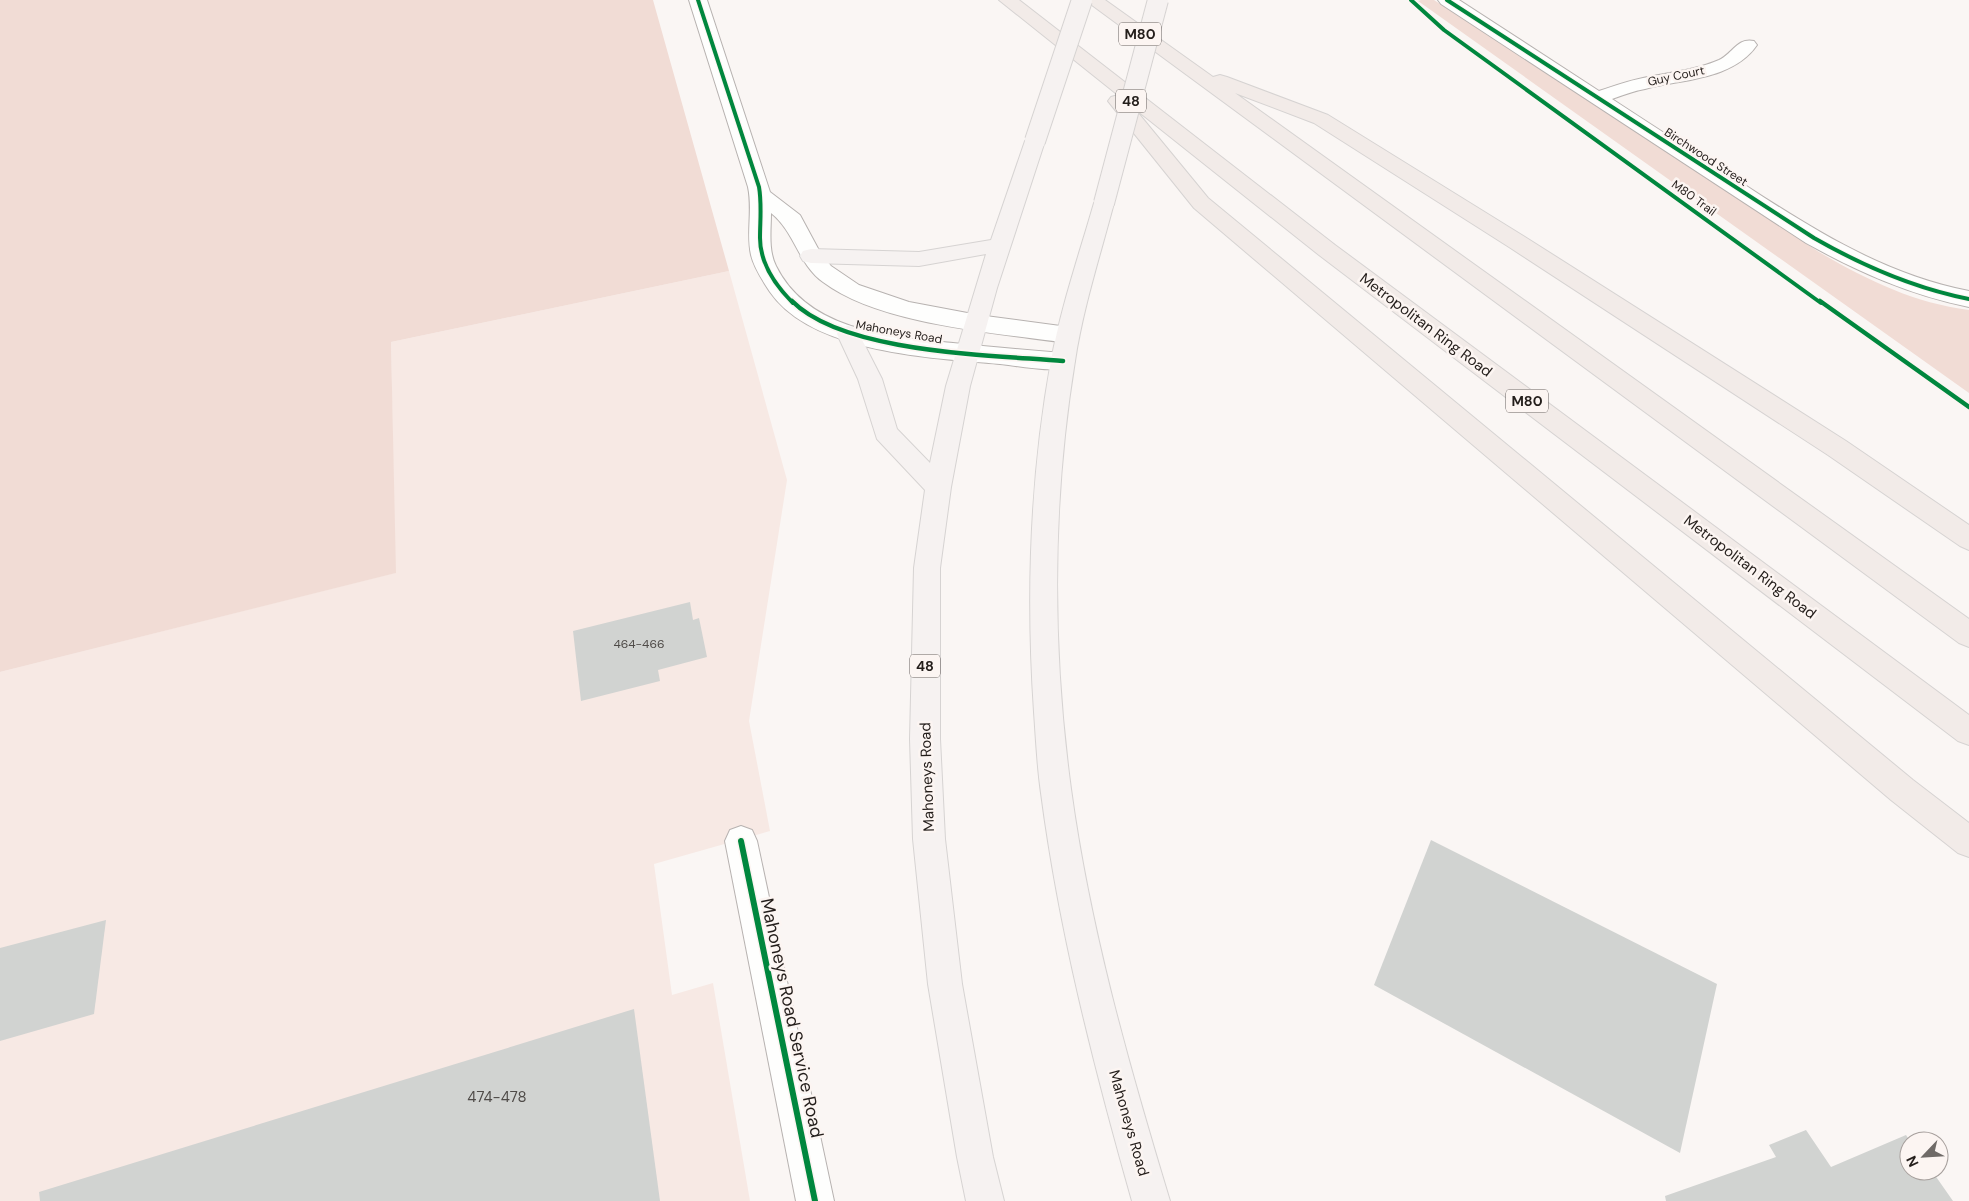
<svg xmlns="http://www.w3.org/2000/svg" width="1969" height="1201" font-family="'DM Sans',sans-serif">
<rect width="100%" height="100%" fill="#faf6f4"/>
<polygon fill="#f7e9e4" points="729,271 787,480 749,721 770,831 654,864 672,995 713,983 750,1201 0,1201 0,672 395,573 391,342"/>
<g fill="#f1dcd5">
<polygon points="0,0 653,0 729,271 391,342 396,573 0,672"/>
<path d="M1421 0H1434L1819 252C1867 280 1914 303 1969 310V393L1418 1Z"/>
</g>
<g fill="#d1d3d1">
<polygon points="690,602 693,620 699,618 707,657 658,670 660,681 581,701 573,631"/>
<polygon points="1431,840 1717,984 1680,1153 1374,985"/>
<polygon points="106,920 94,1014 0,1041 0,948"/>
<polygon points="634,1009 660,1201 40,1201 39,1192"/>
<polygon points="1806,1130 1831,1167 1906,1135 1910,1141 1909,1171 1932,1171 1953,1201 1666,1201 1665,1196 1776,1157 1769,1145"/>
</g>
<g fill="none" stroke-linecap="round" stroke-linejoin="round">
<defs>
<g id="minor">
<path d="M689 0H707L770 192 800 215 821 254 831 266 859 285 909 302 978 315 1068 327 1076 329 1079 335 1076 341 1068 343C997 333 880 325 823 282 798 264 795 232 771 213 771 230 768 250 776 266 808 331 890 337 953 343 990 347 1026 350 1063 353L1071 355 1075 361 1071 367C1052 373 1020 366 1000 364 932 358 812 353 770 292 763 281 754 268 751 255 746 233 753 210 748 187Z"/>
<path d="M1438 0H1459L1599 91C1614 86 1628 81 1643 78 1668 73 1696 70 1719 60 1732 54 1738 37 1754 41L1757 45C1733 80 1682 79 1645 89 1634 91 1623 95 1612 99 1656 128 1700 156 1745 185 1815 231 1886 275 1969 291V307C1910 295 1858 272 1806 243L1441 4Z"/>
<polygon points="741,826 752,830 757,841 834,1201 796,1201 725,841 730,830"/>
</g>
<g id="major">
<polygon points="1035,135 1042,137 1045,141 997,288 970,386 951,487 940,568 940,739 945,839 962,984 993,1157 1004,1201 966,1201 957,1157 928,984 913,839 910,739 914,568 925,490 877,439 858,379 837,334 840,328 848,326 856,328 882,379 897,429 930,463 946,386 986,254 919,266 811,263 803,261 800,256 803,251 811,249 919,252 991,240 1025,141 1028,137"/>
<path d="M1104 197 1111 198 1114 203C1100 256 1083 308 1075 361 1052 502 1052 648 1071 789 1090 929 1129 1066 1170 1201H1132C1094 1067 1059 931 1041 793 1037 766 1036 739 1034 712 1026 594 1030 477 1051 361 1061 307 1079 255 1094 203L1097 198Z"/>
</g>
<g id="highway">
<polygon points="999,0 1019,0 1335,245 1969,715 1969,745 1958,741 1319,255 1134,108 1208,198 1913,780 1969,823 1969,857 1958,853 1891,800 1194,208 1108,101 1111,97 1118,95"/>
<polygon points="1085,0 1105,0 1213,77 1220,75 1227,77 1328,115 1525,237 1846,441 1969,525 1969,550 1960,546 1828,455 1509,247 1314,123 1235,93 1969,619 1969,647 1959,643"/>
</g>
</defs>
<use href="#minor" stroke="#b7b2b0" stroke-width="2"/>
<use href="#major" stroke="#d6d3d2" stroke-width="2"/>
<use href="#highway" stroke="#d6d3d2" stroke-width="2"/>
<use href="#minor" fill="#fefefd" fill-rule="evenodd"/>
<use href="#major" fill="#f6f2f1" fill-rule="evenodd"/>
<use href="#highway" fill="#f2ebe8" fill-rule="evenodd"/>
<defs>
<g id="major-bridge">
<polyline points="1035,141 1082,0"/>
<polyline points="1104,203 1158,0"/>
</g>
</defs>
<use href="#major-bridge" stroke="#d6d3d2" stroke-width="22" stroke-linecap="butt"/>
<use href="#major-bridge" stroke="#f6f2f1" stroke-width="20"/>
<defs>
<g id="cycleway-far2">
<path d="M698 0 759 187C762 204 760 221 760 238 760 264 775 285 793 303"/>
<polyline points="1411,0 1444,30 1821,303"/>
<path d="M1447 0 1814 238C1863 266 1913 288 1969 299"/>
</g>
<g id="cycleway-far1">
<path d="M792 301C843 353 991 355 1063 361"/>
<polyline points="1820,301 1969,407"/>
</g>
<polyline id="cycleway" points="741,841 815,1201"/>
</defs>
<use href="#cycleway-far2" stroke="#fcf5f2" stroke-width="6"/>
<use href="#cycleway-far1" stroke="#fcf5f2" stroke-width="8"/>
<use href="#cycleway" stroke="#fcf5f2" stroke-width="9"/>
<use href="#cycleway-far2" stroke="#00873e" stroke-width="4"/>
<use href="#cycleway-far1" stroke="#00873e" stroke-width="4.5"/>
<use href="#cycleway" stroke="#00873e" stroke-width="6"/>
</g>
<g text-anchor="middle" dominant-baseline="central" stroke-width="5" stroke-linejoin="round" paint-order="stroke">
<g font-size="12" fill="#241e1b" stroke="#fcf5f2">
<text transform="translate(1676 76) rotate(-12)">Guy Court</text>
<text transform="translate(1706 157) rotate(33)">Birchwood Street</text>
<text transform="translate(1694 198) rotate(36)">M80 Trail</text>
<text transform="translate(899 332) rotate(10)">Mahoneys Road</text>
</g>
<g font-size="12" fill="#4f4b48">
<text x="639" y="644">464-466</text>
</g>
<g fill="#fcf5f2" stroke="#655e5c" stroke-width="1">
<rect x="1119" y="22.5" width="42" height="23" rx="4"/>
<rect x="1116" y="89.5" width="30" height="23" rx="4"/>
<rect x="1506" y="389.5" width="42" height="23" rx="4"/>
<rect x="910" y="654.5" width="30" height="23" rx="4"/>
</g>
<g font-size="14" font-weight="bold" fill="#241e1b">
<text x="1140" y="34">M80</text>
<text x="1131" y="101">48</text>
<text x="1527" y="401">M80</text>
<text x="925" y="666">48</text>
</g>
<g font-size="15" fill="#241e1b" stroke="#fcf5f2">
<text transform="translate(1426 325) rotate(37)">Metropolitan Ring Road</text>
<text transform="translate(1750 567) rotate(37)">Metropolitan Ring Road</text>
<text transform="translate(927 777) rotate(-92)">Mahoneys Road</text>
<text transform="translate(1129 1123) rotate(74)">Mahoneys Road</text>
</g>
<g font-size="15" fill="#4f4b48">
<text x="497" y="1097">474-478</text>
</g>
<g font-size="18" fill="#241e1b" stroke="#fcf5f2">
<text transform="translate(792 1018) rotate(78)">Mahoneys Road Service Road</text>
</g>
</g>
<g transform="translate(1924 1156) rotate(245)"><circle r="24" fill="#fcf5f2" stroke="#a69f9c"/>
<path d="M0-4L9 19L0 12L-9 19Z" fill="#6f6a67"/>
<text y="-8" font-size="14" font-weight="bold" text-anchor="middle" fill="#241e1b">N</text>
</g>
</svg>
